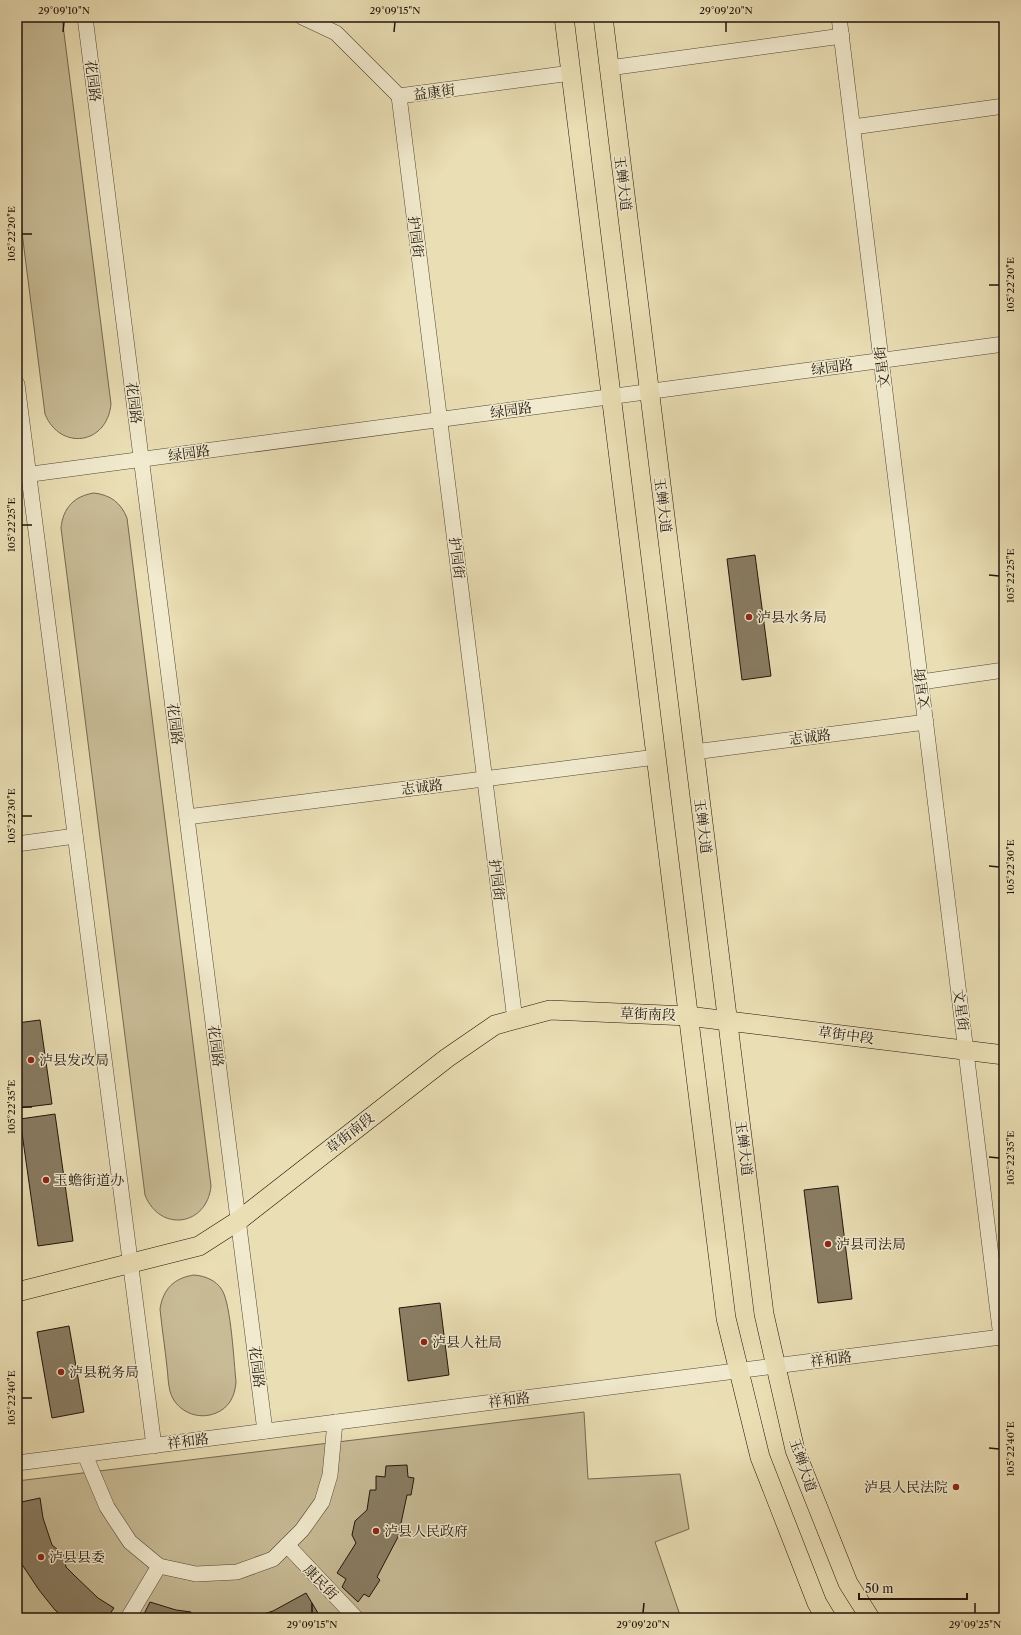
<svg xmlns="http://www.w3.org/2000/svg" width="1021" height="1635" font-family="'Libre Caslon Text','Noto Serif SC',serif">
<rect width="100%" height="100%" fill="#eadeb4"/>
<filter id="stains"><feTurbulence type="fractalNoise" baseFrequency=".005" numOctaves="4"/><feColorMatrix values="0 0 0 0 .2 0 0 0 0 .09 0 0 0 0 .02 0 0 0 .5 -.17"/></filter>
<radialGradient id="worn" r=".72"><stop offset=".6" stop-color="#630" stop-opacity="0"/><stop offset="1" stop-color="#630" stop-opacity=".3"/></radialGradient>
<g fill="#c8bc97" stroke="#746851">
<path d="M17 17H62L111 404C107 445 60 451 45 414L17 193Z"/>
<path d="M94 493C111 495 121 503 127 518L211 1186C207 1226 160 1233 145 1195L61 528C63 508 74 496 94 493Z"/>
<path d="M194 1275C205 1276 216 1280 222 1290 231 1304 234 1363 236 1382 235 1396 229 1408 216 1413 198 1421 175 1411 170 1391 168 1384 168 1375 167 1367 165 1348 162 1329 160 1309 163 1289 174 1278 194 1275Z"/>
<polygon points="584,1412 588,1479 680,1474 689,1529 655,1542 681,1618 17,1618 17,1481"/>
</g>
<g fill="#897d63" stroke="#20140b">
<polygon points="755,555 771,676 742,680 727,559"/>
<polygon points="40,1020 52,1104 19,1108 17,1097 17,1023"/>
<polygon points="55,1114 73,1241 38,1246 20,1119"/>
<polygon points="838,1186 852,1299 818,1303 804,1190"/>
<polygon points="440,1303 449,1375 408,1381 399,1308"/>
<polygon points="69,1326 84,1412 52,1418 37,1332"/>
<polygon points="407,1465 408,1477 414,1478 411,1495 407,1495 398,1537 377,1577 380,1580 369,1597 364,1594 358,1602 342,1587 346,1579 337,1573 356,1543 352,1535 355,1521 367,1510 370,1490 376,1490 376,1476 385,1477 386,1466"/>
<polygon points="40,1498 43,1518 52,1545 63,1554 66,1567 75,1576 98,1598 114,1608 107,1618 64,1618 55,1610 39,1590 21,1563 17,1553 17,1503"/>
<polygon points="306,1593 321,1618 251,1618 273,1611"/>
<polygon points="150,1602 176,1610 191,1612 191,1618 142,1618"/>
</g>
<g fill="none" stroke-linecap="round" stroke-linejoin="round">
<defs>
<g id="minor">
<polyline points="85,17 265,1431"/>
<polyline points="302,17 336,33 399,96 571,73"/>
<polyline points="839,17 1001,1337 1004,1341"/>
<polyline points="609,68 842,36"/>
<polyline points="399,96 515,1020"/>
<polyline points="853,127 1004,106"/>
<polyline points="17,384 154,1446"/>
<polyline points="17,476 1004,344"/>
<polyline points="921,682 1004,670"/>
<polyline points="694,752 926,722"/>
<polyline points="187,817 656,757"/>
<polyline points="17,844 75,836"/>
<polyline points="85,1455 107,1507 130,1542 159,1566 196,1574 237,1572 273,1559 302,1530 322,1502 330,1475 335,1422"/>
<polyline points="17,1463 1001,1337"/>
<polyline points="287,1545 356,1618"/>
<polyline points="128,1618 159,1566"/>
</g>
<g id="major">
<polyline points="564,17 726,1318 760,1457 817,1603 826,1618"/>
<polyline points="603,17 764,1314 795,1450 848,1583 870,1618"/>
<polyline points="17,1292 199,1246 238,1221 447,1058 495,1025 550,1010 688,1016 1004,1055"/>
</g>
</defs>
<use href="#minor" stroke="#524635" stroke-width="16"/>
<use href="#major" stroke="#20140b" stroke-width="20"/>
<use href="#minor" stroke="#f1eace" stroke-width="15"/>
<use href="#major" stroke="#eadeb4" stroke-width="19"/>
</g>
<path fill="none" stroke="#20140b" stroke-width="1.5" d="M63 32 64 22M394 32 395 22M726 32V22M22 234H32M989 285H999M22 525H32M989 575 999 576M22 816H32M989 866 999 867M22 1107H32M989 1157 999 1158M22 1398H32M989 1448 999 1449M312 1613V1603M643 1613 644 1603M975 1613V1603"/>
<g fill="#8f2418" stroke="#f1eace" stroke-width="1.5">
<circle cx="749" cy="617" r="4"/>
<circle cx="31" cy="1060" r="4"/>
<circle cx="46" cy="1180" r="4"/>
<circle cx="828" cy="1244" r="4"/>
<circle cx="424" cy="1342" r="4"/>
<circle cx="61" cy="1372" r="4"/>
<circle cx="956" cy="1487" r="4"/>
<circle cx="376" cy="1531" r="4"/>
<circle cx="41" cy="1557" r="4"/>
</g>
<g text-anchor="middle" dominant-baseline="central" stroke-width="3" stroke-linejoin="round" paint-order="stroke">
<g font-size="14" fill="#20140b" stroke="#f1eace">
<text transform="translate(93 81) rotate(83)">花园路</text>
<text transform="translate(434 92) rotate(-8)">益康街</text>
<text transform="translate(623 183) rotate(83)">玉蝉大道</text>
<text transform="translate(416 237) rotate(83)">护园街</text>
<text transform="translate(832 367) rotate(-8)">绿园路</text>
<text transform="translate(882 367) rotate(-97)">文星街</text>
<text transform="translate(134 403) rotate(83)">花园路</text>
<text transform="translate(511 410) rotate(-8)">绿园路</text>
<text transform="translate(189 453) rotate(-8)">绿园路</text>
<text transform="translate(663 505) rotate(83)">玉蝉大道</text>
<text transform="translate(457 558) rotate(83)">护园街</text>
<text transform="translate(922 689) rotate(-97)">文星街</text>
<text transform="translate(175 724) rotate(83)">花园路</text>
<text transform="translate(810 737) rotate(-7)">志诚路</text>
<text transform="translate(422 787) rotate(-7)">志诚路</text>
<text transform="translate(703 826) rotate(83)">玉蝉大道</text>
<text transform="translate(497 880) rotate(83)">护园街</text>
<text transform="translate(961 1010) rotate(83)">文星街</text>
<text transform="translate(648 1014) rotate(2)">草街南段</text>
<text transform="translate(846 1035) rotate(7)">草街中段</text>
<text transform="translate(216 1046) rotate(83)">花园路</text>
<text transform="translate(350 1133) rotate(-38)">草街南段</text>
<text transform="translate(744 1148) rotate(83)">玉蝉大道</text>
<text transform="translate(831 1359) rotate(-7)">祥和路</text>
<text transform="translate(257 1367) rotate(83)">花园路</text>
<text transform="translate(509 1400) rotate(-7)">祥和路</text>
<text transform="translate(188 1441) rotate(-7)">祥和路</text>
<text transform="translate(803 1465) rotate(71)">玉蝉大道</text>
<text transform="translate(321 1582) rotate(46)">康民街</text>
</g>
<g font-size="14" fill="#20140b" stroke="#f1eace" text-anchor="start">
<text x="757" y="617">泸县水务局</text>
<text x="39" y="1060">泸县发改局</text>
<text x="54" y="1180">玉蟾街道办</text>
<text x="836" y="1244">泸县司法局</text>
<text x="432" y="1342">泸县人社局</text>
<text x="69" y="1372">泸县税务局</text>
<text x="948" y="1487" text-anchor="end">泸县人民法院</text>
<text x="384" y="1531">泸县人民政府</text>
<text x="49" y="1557">泸县县委</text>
</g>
</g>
<rect width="1021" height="1635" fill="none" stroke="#eadeb4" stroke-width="44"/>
<path d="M859 1593v6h108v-6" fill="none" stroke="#20140b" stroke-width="2"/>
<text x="865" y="1593" font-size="12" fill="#20140b" stroke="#f1eace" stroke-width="3" paint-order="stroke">50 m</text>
<rect x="22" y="22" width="977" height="1591" fill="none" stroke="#20140b" stroke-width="1.5"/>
<g font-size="10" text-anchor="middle" fill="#20140b">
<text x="64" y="14">29°09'10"N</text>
<text x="395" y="14">29°09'15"N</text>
<text x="726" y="14">29°09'20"N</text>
<text transform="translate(11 234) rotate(-90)" y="4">105°22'20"E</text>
<text transform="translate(1010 285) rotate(-90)" y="4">105°22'20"E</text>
<text transform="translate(11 525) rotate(-90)" y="4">105°22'25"E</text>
<text transform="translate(1010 576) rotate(-90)" y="4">105°22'25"E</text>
<text transform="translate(11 816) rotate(-90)" y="4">105°22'30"E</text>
<text transform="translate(1010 867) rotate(-90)" y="4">105°22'30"E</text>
<text transform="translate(11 1107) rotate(-90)" y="4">105°22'35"E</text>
<text transform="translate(1010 1158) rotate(-90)" y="4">105°22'35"E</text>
<text transform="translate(11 1398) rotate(-90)" y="4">105°22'40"E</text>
<text transform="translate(1010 1449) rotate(-90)" y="4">105°22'40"E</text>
<text x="312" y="1628">29°09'15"N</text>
<text x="643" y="1628">29°09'20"N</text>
<text x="975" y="1628">29°09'25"N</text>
</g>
<rect width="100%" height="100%" filter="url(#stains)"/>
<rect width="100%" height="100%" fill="url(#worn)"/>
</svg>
